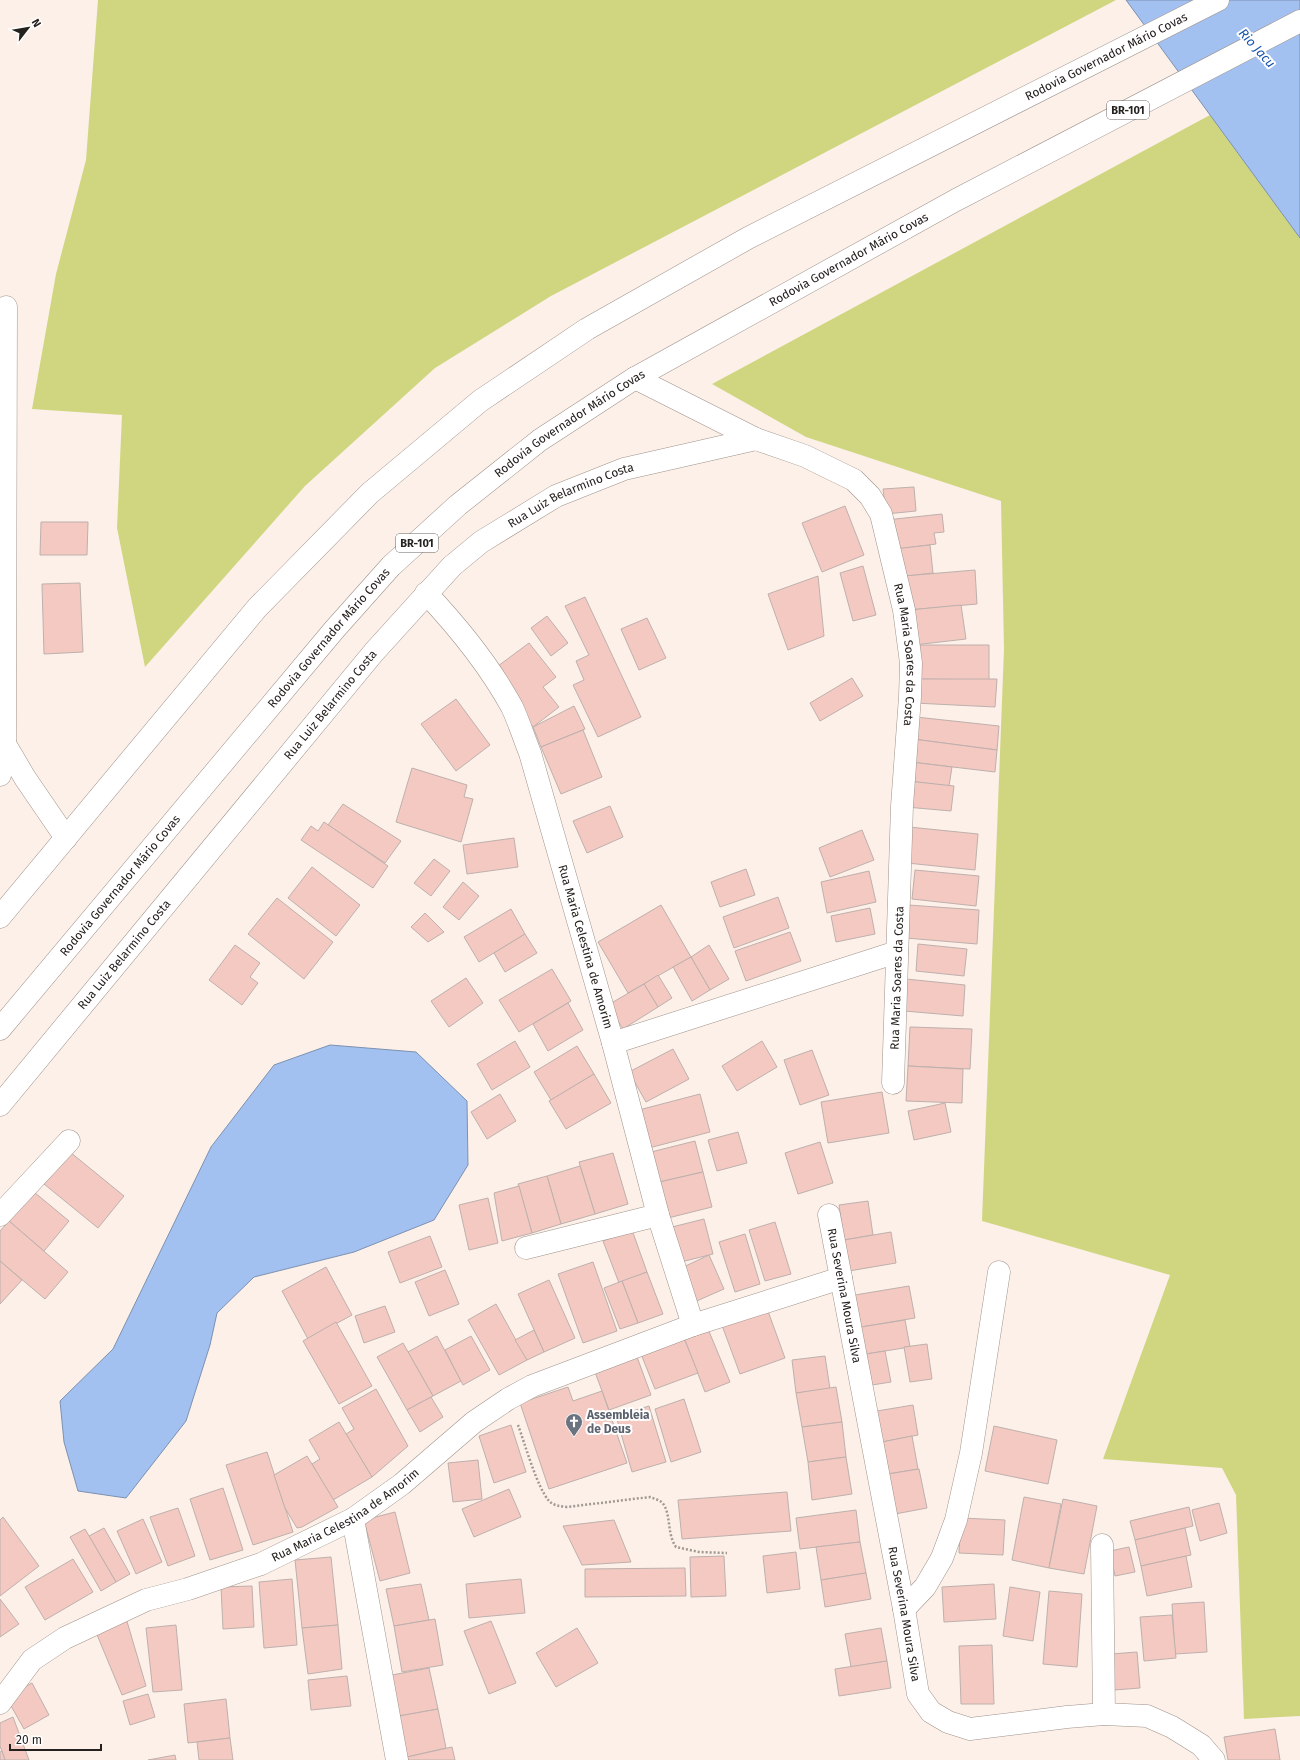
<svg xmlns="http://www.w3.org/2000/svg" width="1300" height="1760" font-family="'Fira Sans',sans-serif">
<rect width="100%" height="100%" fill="#fcf0e8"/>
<g fill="#d0d680">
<polygon points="98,0 1116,0 551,296 435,368 305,486 145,667 117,528 122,415 32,409 56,274 86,160"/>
<polygon points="1210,115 1300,238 1300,1716 1244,1719 1236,1495 1222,1468 1103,1459 1170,1275 982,1221 1004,649 1001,501 806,437 712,384"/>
</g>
<g fill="#a2c1f0" stroke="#7c91b1">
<polygon points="1126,0 1300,0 1300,238"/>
<polygon points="330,1045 416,1052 467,1101 468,1165 434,1220 354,1252 254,1277 217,1313 210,1345 186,1421 126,1498 78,1491 64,1442 60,1401 113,1349 211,1147 274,1065"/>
</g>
<g fill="#f4c9c2" stroke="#beb0ad">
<polygon points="914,487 916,511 886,514 883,489"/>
<polygon points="845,506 864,555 822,572 802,523"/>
<polygon points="942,514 944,532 934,533 936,544 890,550 886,520"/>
<polygon points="41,522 88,522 87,555 40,555"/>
<polygon points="930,545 933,573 898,577 894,549"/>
<polygon points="863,566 876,615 853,621 840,573"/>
<polygon points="975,570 977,604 909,610 904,576"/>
<polygon points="818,576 824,636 788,650 768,594"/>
<polygon points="80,583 83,652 44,654 42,584"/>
<polygon points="585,597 641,717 598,737 573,685 584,680 576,661 589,655 565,606"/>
<polygon points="961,605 966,639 914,645 909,610"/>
<polygon points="547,616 568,643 551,656 531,628"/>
<polygon points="647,618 666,658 639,670 621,629"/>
<polygon points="529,643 556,677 543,687 559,707 533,727 490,672"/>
<polygon points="914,645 989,645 989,680 914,679"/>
<polygon points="852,678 863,696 820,721 810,703"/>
<polygon points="914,679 997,679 995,707 914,703"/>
<polygon points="456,699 490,745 456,771 421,724"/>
<polygon points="574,706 585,729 541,747 533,727"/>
<polygon points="916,717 999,726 997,750 913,739"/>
<polygon points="583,730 602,777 561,794 541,747"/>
<polygon points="913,739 997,750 995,772 911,762"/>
<polygon points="911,762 952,767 949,786 908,781"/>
<polygon points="412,768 467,785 464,797 473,799 461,842 396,822"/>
<polygon points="908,781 954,786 951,811 906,807"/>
<polygon points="343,804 401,841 385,863 328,825"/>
<polygon points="610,806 623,837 587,853 573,821"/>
<polygon points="324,822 388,866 373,888 301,840 311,826 318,831"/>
<polygon points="909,827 978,834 975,870 907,863"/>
<polygon points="862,830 874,860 830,877 819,848"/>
<polygon points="514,838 518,867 467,874 463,845"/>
<polygon points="434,859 450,871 431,896 414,883"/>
<polygon points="312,867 360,905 336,936 288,898"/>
<polygon points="746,869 755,895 720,907 711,882"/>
<polygon points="915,870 979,876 976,906 912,899"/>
<polygon points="869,871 876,902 827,913 821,882"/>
<polygon points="463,882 479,896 459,920 443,907"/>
<polygon points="778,897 789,928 734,948 723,917"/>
<polygon points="277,898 333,942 304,979 248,934"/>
<polygon points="661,905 691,957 628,993 598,942"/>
<polygon points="908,905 979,910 977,944 906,938"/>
<polygon points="870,908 875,934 836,942 831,916"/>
<polygon points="511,909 525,934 479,962 464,937"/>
<polygon points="425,913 444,932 428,942 411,927"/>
<polygon points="790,932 801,961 746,981 735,951"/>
<polygon points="525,934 537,953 505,972 494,953"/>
<polygon points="918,944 967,949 964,976 916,971"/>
<polygon points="235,945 260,963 250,977 258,983 242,1005 209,980"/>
<polygon points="709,945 729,979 710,990 691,957"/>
<polygon points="691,957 710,990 692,1001 673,967"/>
<polygon points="552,969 571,1001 519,1032 499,1000"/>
<polygon points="658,975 672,998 658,1007 644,984"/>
<polygon points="466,978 483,1003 449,1027 431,1001"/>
<polygon points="906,979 965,985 963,1016 904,1011"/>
<polygon points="644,984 658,1007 623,1029 608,1005"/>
<polygon points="568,1003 583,1030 548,1051 533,1024"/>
<polygon points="910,1027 972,1029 970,1069 908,1066"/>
<polygon points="515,1041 530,1067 492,1090 477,1064"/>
<polygon points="762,1041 777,1067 737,1091 722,1066"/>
<polygon points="577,1046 594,1074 551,1100 534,1072"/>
<polygon points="673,1049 689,1079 646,1102 629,1072"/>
<polygon points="812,1050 829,1095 800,1105 784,1060"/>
<polygon points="908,1066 963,1069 962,1103 906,1101"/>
<polygon points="594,1074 611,1103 566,1129 549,1101"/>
<polygon points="882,1092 889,1133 828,1143 821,1102"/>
<polygon points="500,1094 516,1121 487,1139 471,1112"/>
<polygon points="700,1094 710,1132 645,1149 635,1111"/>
<polygon points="945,1103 951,1132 914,1140 908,1111"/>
<polygon points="738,1132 747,1163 717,1171 708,1140"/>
<polygon points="695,1141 703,1172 655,1183 647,1153"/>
<polygon points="820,1142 833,1183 798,1194 785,1153"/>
<polygon points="70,1152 124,1196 98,1228 44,1184"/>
<polygon points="613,1153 628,1204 595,1214 579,1162"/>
<polygon points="580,1166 595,1214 561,1224 547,1176"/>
<polygon points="703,1172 712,1207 664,1219 655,1183"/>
<polygon points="547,1176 561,1224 532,1233 518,1184"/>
<polygon points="519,1186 532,1233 502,1241 494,1193"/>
<polygon points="34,1192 69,1221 44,1251 9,1221"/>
<polygon points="488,1198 498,1243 469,1250 459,1205"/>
<polygon points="868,1201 873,1235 844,1240 839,1205"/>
<polygon points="704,1219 713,1254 677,1263 668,1228"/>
<polygon points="9,1221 68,1272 45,1299 0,1261 0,1231"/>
<polygon points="775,1222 791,1274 765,1281 749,1230"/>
<polygon points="632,1230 647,1272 619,1283 603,1241"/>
<polygon points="891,1232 896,1263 849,1271 844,1240"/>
<polygon points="745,1234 760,1284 735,1292 719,1242"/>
<polygon points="430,1236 442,1267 400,1283 388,1252"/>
<polygon points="709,1255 724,1289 692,1303 677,1270"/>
<polygon points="0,1261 22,1280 0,1304"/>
<polygon points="593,1262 617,1331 583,1343 558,1274"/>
<polygon points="326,1267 352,1315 308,1339 282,1291"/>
<polygon points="445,1270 459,1304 429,1316 415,1282"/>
<polygon points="647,1272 663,1314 638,1323 622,1281"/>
<polygon points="549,1280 575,1338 544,1352 518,1294"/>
<polygon points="622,1281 638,1323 620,1329 604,1288"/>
<polygon points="909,1286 915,1318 861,1327 855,1295"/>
<polygon points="765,1303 785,1358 740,1374 720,1320"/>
<polygon points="496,1304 527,1360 499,1375 468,1320"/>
<polygon points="385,1306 395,1332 364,1343 355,1316"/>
<polygon points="905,1320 910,1347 866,1354 861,1327"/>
<polygon points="336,1322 372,1386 339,1404 303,1341"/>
<polygon points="708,1329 730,1382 705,1392 684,1338"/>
<polygon points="534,1330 544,1352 527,1360 515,1340"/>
<polygon points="437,1336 461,1381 433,1396 408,1352"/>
<polygon points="471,1336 490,1370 463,1385 445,1350"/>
<polygon points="684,1338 698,1373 655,1389 641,1354"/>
<polygon points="403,1343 433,1396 407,1410 377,1357"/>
<polygon points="927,1344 932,1379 910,1382 904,1347"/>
<polygon points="885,1351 891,1382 872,1385 866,1354"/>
<polygon points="825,1356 830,1389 796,1393 792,1360"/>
<polygon points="637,1357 651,1395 609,1410 595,1372"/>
<polygon points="568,1387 573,1401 602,1391 627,1463 549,1489 520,1403"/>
<polygon points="836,1387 842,1422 802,1427 796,1393"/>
<polygon points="376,1389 408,1446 372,1477 346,1434 354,1429 342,1408"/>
<polygon points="431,1397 443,1417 420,1432 407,1410"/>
<polygon points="684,1399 701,1452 671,1462 655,1409"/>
<polygon points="913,1405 918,1435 882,1442 877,1411"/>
<polygon points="649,1406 666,1462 632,1472 616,1416"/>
<polygon points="339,1422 372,1477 333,1500 312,1464 320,1459 309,1440"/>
<polygon points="842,1422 846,1457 808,1462 802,1427"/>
<polygon points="511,1425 526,1472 494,1483 479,1436"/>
<polygon points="994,1426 1057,1440 1048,1484 985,1471"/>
<polygon points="912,1436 918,1469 888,1474 882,1442"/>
<polygon points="267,1452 293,1532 253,1545 226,1465"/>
<polygon points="307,1456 338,1507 302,1527 297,1528 285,1508 274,1475"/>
<polygon points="846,1457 852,1494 812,1500 808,1462"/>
<polygon points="478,1460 482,1499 453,1502 448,1463"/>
<polygon points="919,1469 927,1508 895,1514 888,1474"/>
<polygon points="223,1488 243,1550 210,1560 190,1499"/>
<polygon points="509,1489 521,1517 474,1537 462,1509"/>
<polygon points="787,1492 791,1531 682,1539 678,1500"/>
<polygon points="1024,1497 1061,1504 1049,1568 1012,1560"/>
<polygon points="1063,1499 1097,1506 1084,1574 1049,1568"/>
<polygon points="1219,1503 1227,1533 1200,1541 1192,1510"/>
<polygon points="1189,1507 1193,1526 1135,1540 1130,1521"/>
<polygon points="178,1508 195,1556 168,1566 150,1517"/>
<polygon points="856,1510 860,1542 800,1549 796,1518"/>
<polygon points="395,1512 410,1573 380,1581 364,1520"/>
<polygon points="3,1517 39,1566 0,1596 0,1520"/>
<polygon points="961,1518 1005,1520 1003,1555 959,1553"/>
<polygon points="143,1519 162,1562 136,1574 117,1531"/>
<polygon points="614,1520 631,1562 582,1565 563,1526"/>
<polygon points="104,1528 130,1574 116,1582 89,1536"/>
<polygon points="1185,1528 1191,1555 1141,1566 1135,1540"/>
<polygon points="85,1529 116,1582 101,1591 70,1537"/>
<polygon points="860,1542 866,1573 821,1580 816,1547"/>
<polygon points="1129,1547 1135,1572 1115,1576 1110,1551"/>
<polygon points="796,1552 800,1589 767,1593 763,1556"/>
<polygon points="724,1556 726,1596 691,1597 690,1557"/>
<polygon points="1186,1556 1192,1587 1147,1596 1141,1566"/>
<polygon points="331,1557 338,1625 302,1628 295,1560"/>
<polygon points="73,1559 93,1592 45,1620 25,1587"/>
<polygon points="685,1568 686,1596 585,1597 585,1569"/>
<polygon points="866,1573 871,1599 825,1607 821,1580"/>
<polygon points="292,1579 297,1645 264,1648 259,1582"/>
<polygon points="521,1579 525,1613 469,1618 466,1584"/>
<polygon points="421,1584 429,1620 394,1626 386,1589"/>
<polygon points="994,1584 996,1619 944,1622 942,1587"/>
<polygon points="252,1586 254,1627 223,1629 221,1587"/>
<polygon points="1010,1587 1040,1592 1033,1641 1003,1636"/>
<polygon points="1049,1591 1082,1594 1077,1667 1043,1664"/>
<polygon points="0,1599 19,1624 0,1637"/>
<polygon points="1204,1602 1207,1652 1175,1654 1172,1604"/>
<polygon points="1172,1615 1176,1658 1144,1661 1140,1617"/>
<polygon points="126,1618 146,1686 122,1695 93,1625"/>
<polygon points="435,1619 443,1665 402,1672 394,1626"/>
<polygon points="491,1621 516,1683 489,1694 464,1631"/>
<polygon points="176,1625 182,1690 153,1692 146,1628"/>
<polygon points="338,1625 342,1669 308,1674 302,1628"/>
<polygon points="577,1628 598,1663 556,1687 536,1653"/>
<polygon points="881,1628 887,1661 851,1667 845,1634"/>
<polygon points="992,1645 994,1704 961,1704 959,1646"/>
<polygon points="1137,1652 1140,1688 1114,1690 1111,1654"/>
<polygon points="887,1661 891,1688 839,1696 835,1669"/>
<polygon points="429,1668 438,1709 399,1716 392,1675"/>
<polygon points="347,1676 351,1706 311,1710 308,1680"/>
<polygon points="32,1683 49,1715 24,1729 6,1697"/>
<polygon points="148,1694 155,1717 130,1725 123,1701"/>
<polygon points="226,1699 230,1738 188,1743 184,1704"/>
<polygon points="438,1709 446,1748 407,1757 399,1716"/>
<polygon points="13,1717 29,1760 5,1760 0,1746 0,1723"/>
<polygon points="1275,1729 1280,1760 1228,1760 1224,1737"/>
<polygon points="230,1738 233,1760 199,1760 197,1742"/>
<polygon points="452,1747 455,1760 408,1760 407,1757"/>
<polygon points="2,1751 5,1760 0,1760 0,1752"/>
<polygon points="175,1755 176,1760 148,1760"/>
</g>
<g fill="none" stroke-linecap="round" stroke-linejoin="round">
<defs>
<g id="minor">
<path id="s1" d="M635 378 756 439 805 456 854 480 870 496 881 514 904 610 911 663 910 697 902 806 893 1083"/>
<path id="s2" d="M426 593C459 628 489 665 512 707 519 722 524 738 530 753L613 1043 658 1215 693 1325"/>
<polyline points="5,744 25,778 66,838"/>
<polyline points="0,775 5,744 6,307"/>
<polyline points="613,1043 897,952"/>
<path id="s3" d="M0 1105 374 652 452 566 481 542 556 496 624 469 756 439"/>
<polyline points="0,1215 69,1141"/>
<path id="s4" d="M829 1215 904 1609 918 1694 931 1712 948 1722 970 1729 1067 1717 1104 1714 1147 1716 1172 1727 1201 1745 1214 1760"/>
<polyline points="526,1248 658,1215"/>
<polyline points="353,1519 397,1760"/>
<polyline points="1102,1545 1104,1714"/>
<polyline points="904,1609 925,1587 942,1558 956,1520 971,1453 999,1272"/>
<path id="s5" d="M0 1703 32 1660 65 1638 146 1600 188 1589 261 1564 353 1519 402 1484 474 1422 508 1399 532 1386 693 1325 841 1278"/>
</g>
<g id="trunk">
<path id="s6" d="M0 917 257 608 370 493 480 401 587 329 748 238 1218 0"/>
<path id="s7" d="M0 1029 334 630 391 566 458 505 540 440 635 378 956 200 1300 21"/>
</g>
</defs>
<use href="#minor" stroke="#9f938c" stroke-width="23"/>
<use href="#trunk" stroke="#9f938c" stroke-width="23"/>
<path stroke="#a09892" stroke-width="2.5" stroke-dasharray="2 2" stroke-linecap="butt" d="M518 1425C525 1444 537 1487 549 1501 554 1506 560 1506 567 1507L650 1497C655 1499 661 1500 664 1505 671 1517 667 1534 676 1547L699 1552 727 1553"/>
<use href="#minor" stroke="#fff" stroke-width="22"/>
<use href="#trunk" stroke="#fff" stroke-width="22"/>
</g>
<defs>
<symbol id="church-pin" viewBox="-11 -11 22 30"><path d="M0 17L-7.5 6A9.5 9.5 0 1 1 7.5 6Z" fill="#6b7280" stroke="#fff"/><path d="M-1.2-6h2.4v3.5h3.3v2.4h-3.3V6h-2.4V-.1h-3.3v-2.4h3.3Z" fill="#fff"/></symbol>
</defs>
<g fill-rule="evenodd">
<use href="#church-pin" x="564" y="1412" width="20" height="27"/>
</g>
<g text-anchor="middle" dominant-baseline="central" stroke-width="4" stroke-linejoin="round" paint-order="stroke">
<g fill="#fff" stroke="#666462" stroke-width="1">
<rect x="1107" y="101" width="42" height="18" rx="3"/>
<rect x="396" y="534" width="42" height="18" rx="3"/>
</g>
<g font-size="11" font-weight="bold" fill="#25211e">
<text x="1128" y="110">BR-101</text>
<text x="417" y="543">BR-101</text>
</g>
<g font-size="12" fill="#25211e" stroke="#fff">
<text stroke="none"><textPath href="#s6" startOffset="1422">Rodovia Governador Mário Covas</textPath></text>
<text stroke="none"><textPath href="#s7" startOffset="1159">Rodovia Governador Mário Covas</textPath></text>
<text stroke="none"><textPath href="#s7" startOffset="835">Rodovia Governador Mário Covas</textPath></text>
<text stroke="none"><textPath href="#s3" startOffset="843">Rua Luiz Belarmino Costa</textPath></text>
<text stroke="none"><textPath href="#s7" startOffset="511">Rodovia Governador Mário Covas</textPath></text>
<text stroke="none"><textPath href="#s1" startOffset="429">Rua Maria Soares da Costa</textPath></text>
<text stroke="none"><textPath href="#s3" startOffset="519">Rua Luiz Belarmino Costa</textPath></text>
<text stroke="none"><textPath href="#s7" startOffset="187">Rodovia Governador Mário Covas</textPath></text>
<text stroke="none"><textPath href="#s2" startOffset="394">Rua Maria Celestina de Amorim</textPath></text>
<text stroke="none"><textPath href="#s3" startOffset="195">Rua Luiz Belarmino Costa</textPath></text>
<text transform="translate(897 978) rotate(-88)">Rua Maria Soares da Costa</text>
<text stroke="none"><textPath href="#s4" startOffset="82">Rua Severina Moura Silva</textPath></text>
<text stroke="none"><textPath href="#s5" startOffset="401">Rua Maria Celestina de Amorim</textPath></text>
<text stroke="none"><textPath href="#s4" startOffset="406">Rua Severina Moura Silva</textPath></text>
</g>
<g font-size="12" font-weight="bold" fill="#5b616d" stroke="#fff" text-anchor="start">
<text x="587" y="1415">Assembleia<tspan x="587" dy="14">de Deus</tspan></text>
</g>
<g font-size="13" font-style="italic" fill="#1653ac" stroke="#fff">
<text transform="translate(1257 48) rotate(48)">Rio Jacu</text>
</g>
</g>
<g transform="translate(28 28) rotate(59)" stroke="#ffffff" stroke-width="3" paint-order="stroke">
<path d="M0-3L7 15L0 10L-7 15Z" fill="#25211e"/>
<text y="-6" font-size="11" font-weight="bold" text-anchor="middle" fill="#25211e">N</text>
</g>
<path d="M10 1744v6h91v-6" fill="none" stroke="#25211e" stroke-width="2"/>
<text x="16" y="1744" font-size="12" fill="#25211e" stroke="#ffffff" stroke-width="3" paint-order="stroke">20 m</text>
</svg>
